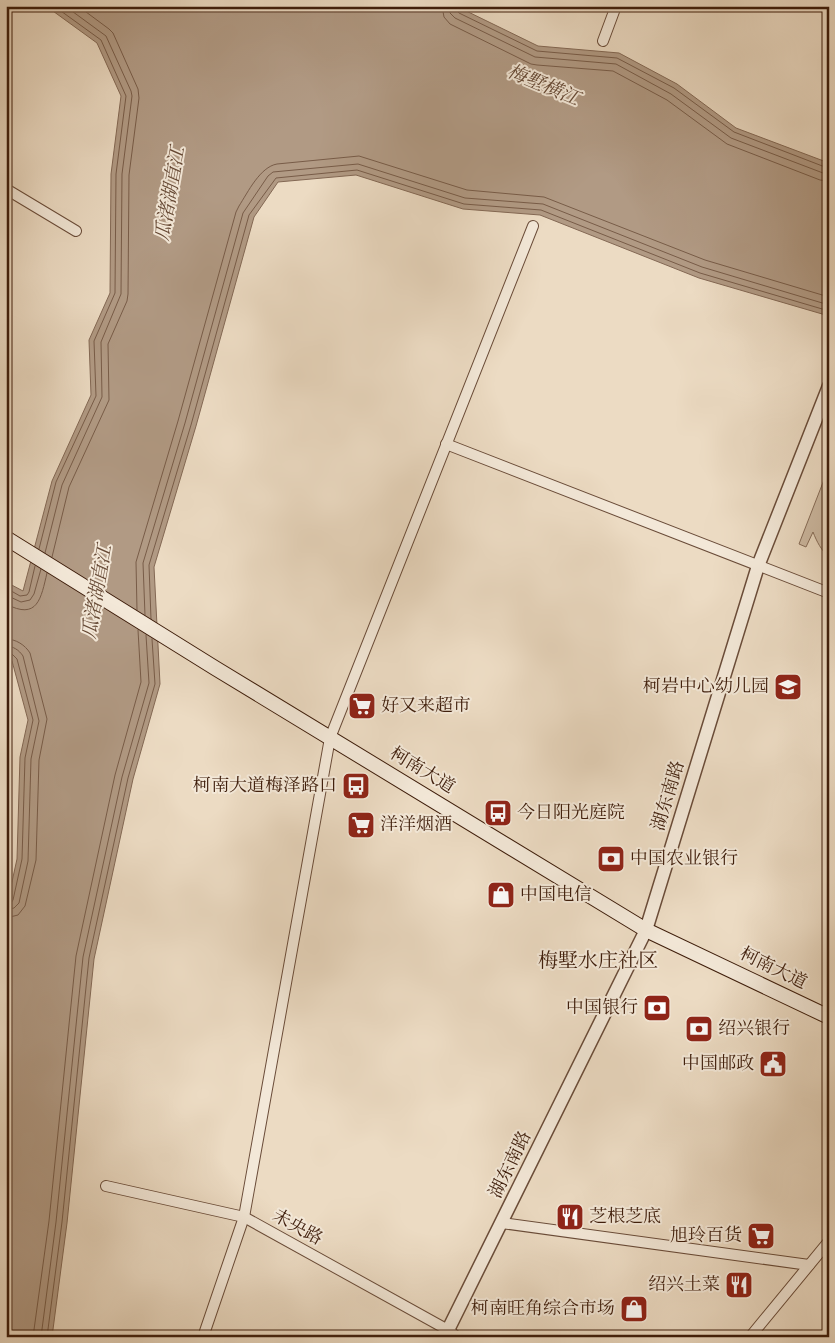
<svg xmlns="http://www.w3.org/2000/svg" width="835" height="1343" font-family="Vollkorn,'Noto Serif SC',serif">
<rect width="100%" height="100%" fill="#ecdbc3"/>
<filter id="stains"><feTurbulence type="fractalNoise" baseFrequency=".004" numOctaves="4"/><feColorMatrix values="0 0 0 0 .2 0 0 0 0 .09 0 0 0 0 .02 0 0 0 .5 -.17"/></filter>
<radialGradient id="worn" r=".72"><stop offset=".6" stop-color="#630" stop-opacity="0"/><stop offset="1" stop-color="#630" stop-opacity=".3"/></radialGradient>
<path fill="#cebba4" stroke="#866c58" d="M829 467V557C821 550 817 542 813 532L806 547 799 544Z"/>
<polygon fill="#b19a84" stroke="#836854" points="46,6 456,6 538,46 619,53 677,84 736,128 829,163 829,316 699,278 540,215 463,209 356,175 278,182 254,217 196,426 154,567 160,684 133,779 94,959 67,1223 52,1337 6,1337 6,909 17,859 20,757 28,720 12,661 6,656 6,582 23,591 52,481 91,395 89,340 110,293 111,174 121,96 97,43"/>
<g fill="none" stroke-linecap="round" stroke-linejoin="round">
<g stroke="#785c48" stroke-width="1">
<polyline points="442,6 444,17 450,24 531,64 537,65 613,71 667,100 727,144 820,180 829,181"/>
<polyline points="449,6 450,13 455,18 535,57 616,64 671,94 731,138 823,173 829,174"/>
<polyline points="455,6 456,10 459,13 537,51 617,58 674,88 734,132 825,167 829,167"/>
<polyline points="39,549 56,482 96,396 94,341 115,293 116,174 126,96 101,40 54,6"/>
<polyline points="45,553 62,485 102,397 101,342 121,294 122,174 132,96 131,91 106,36 65,6"/>
<polyline points="52,557 69,487 109,400 108,344 127,301 128,294 129,175 139,98 138,89 113,33 109,29 78,6"/>
<polyline points="6,588 20,596 27,595 29,592 35,566"/>
<polyline points="6,595 21,602 30,600 34,594 41,569"/>
<path d="M6 604C38 621 41 598 47 573"/>
<path d="M137 610 136 562 178 421 236 212 239 206C248 192 260 167 277 164L359 156 467 190 544 197 705 260 829 297"/>
<polyline points="145,615 143,563 185,423 243,213 268,176 273,172 358,164 465,198 543,204 702,267 829,305"/>
<polyline points="151,619 149,565 191,425 249,215 276,178 357,170 464,204 541,210 700,273 829,311"/>
<path d="M6 639C16 639 25 645 30 653L47 719 39 760 36 860 25 906 18 915 6 918"/>
<path d="M6 646C13 646 19 650 23 656L39 721 31 759 28 861 19 903 14 908 6 910"/>
<polyline points="6,653 11,653 17,659 33,720 25,758 22,859 13,900 11,903 6,904"/>
<polyline points="33,1337 49,1221 76,956 115,775 141,682 138,630"/>
<polyline points="41,1337 56,1222 83,957 122,777 149,683 146,635"/>
<polyline points="47,1337 62,1222 89,958 128,778 155,684 152,639"/>
</g>
<defs>
<g id="minor">
<polyline points="603,41 616,6"/>
<polyline points="6,189 76,231"/>
<polyline points="446,444 829,593"/>
<polyline points="106,1186 244,1217 448,1330 457,1337"/>
<polyline points="502,1223 809,1265"/>
<polyline points="203,1337 244,1217 330,738 533,226"/>
<polyline points="750,1337 829,1241"/>
</g>
<polyline id="tertiary" points="444,1337 448,1330 646,930 758,566 829,386"/>
<polyline id="secondary" points="6,538 215,668 646,930 829,1017"/>
</defs>
<use href="#minor" stroke="#6a4c39" stroke-width="12"/>
<use href="#tertiary" stroke="#6a4c39" stroke-width="15"/>
<use href="#secondary" stroke="#3e1d0b" stroke-width="16"/>
<use href="#minor" stroke="#f3e8d8" stroke-width="10"/>
<use href="#tertiary" stroke="#f3e8d8" stroke-width="12"/>
<use href="#secondary" stroke="#f3e8d8" stroke-width="14"/>
</g>
<defs>
<symbol id="school-square" viewBox="-11 -11 22 22"><rect x="-9" y="-9" width="18" height="18" rx="4" fill="#8f2418" stroke="#f3e8d8"/><path d="M0-5L7-2L0 1L-7-2ZM-4 1L0 2.5L4 1V4Q0 6-4 4Z" fill="#fff"/></symbol>
<symbol id="supermarket-square" viewBox="-11 -11 22 22"><rect x="-9" y="-9" width="18" height="18" rx="4" fill="#8f2418" stroke="#f3e8d8"/><path d="M-6-5.5h2.5l.6 2H6L4.5 2H-2.5L-4.4-4H-6ZM-1.5 3.2a1.3 1.3 0 1 0 .1 0ZM3 3.2a1.3 1.3 0 1 0 .1 0Z" fill="#fff"/></symbol>
<symbol id="bus-square" viewBox="-11 -11 22 22"><rect x="-9" y="-9" width="18" height="18" rx="4" fill="#8f2418" stroke="#f3e8d8"/><path d="M-5-6H5V4H4V6H2V4H-2V6H-4V4H-5ZM-3.5-4V0h7V-4ZM-3.5 1.2v1.5H-2V1.2ZM2 1.2v1.5H3.5V1.2Z" fill="#fff"/></symbol>
<symbol id="bank-square" viewBox="-11 -11 22 22"><rect x="-9" y="-9" width="18" height="18" rx="4" fill="#8f2418" stroke="#f3e8d8"/><path d="M-6-4H6V4H-6ZM0-2.3a2.3 2.3 0 1 0 0 4.6a2.3 2.3 0 1 0 0-4.6Z" fill="#fff"/></symbol>
<symbol id="shop-square" viewBox="-11 -11 22 22"><rect x="-9" y="-9" width="18" height="18" rx="4" fill="#8f2418" stroke="#f3e8d8"/><path d="M-5-2.5h2.3a2.7 3.5 0 0 1 5.4 0H5L5.5 6h-11ZM-1.5-2.5h3a1.5 2.3 0 0 0-3 0Z" fill="#fff"/></symbol>
<symbol id="civic-square" viewBox="-11 -11 22 22"><rect x="-9" y="-9" width="18" height="18" rx="4" fill="#8f2418" stroke="#f3e8d8"/><path d="M-.6-6.5H3V-4.5H.6V-3L4-1V1h2V6H-6V1h2V-1L-.6-3ZM-1.2 2.5V6h2.4V2.5Z" fill="#fff"/></symbol>
<symbol id="restaurant-square" viewBox="-11 -11 22 22"><rect x="-9" y="-9" width="18" height="18" rx="4" fill="#8f2418" stroke="#f3e8d8"/><path d="M-5-6h1v4h1v-4h1v4h1v-4h1v5L-1.5 .5V6h-2V.5L-5-1ZM5-6V6H3V1.5H1.5Q1.5-4 5-6Z" fill="#fff"/></symbol>
</defs>
<g fill-rule="evenodd">
<use href="#school-square" x="772" y="671" width="32" height="32"/>
<use href="#supermarket-square" x="346" y="690" width="32" height="32"/>
<use href="#bus-square" x="340" y="770" width="32" height="32"/>
<use href="#bus-square" x="482" y="797" width="32" height="32"/>
<use href="#supermarket-square" x="345" y="809" width="32" height="32"/>
<use href="#bank-square" x="595" y="843" width="32" height="32"/>
<use href="#shop-square" x="485" y="879" width="32" height="32"/>
<use href="#bank-square" x="641" y="992" width="32" height="32"/>
<use href="#bank-square" x="683" y="1013" width="32" height="32"/>
<use href="#civic-square" x="757" y="1048" width="32" height="32"/>
<use href="#restaurant-square" x="554" y="1201" width="32" height="32"/>
<use href="#supermarket-square" x="745" y="1220" width="32" height="32"/>
<use href="#restaurant-square" x="723" y="1269" width="32" height="32"/>
<use href="#shop-square" x="618" y="1293" width="32" height="32"/>
</g>
<g text-anchor="middle" dominant-baseline="central" stroke-width="4" stroke-linejoin="round" paint-order="stroke">
<g font-size="18" fill="#3e1d0b" stroke="#f3e8d8" text-anchor="end">
<text x="769" y="687">柯岩中心幼儿园</text>
<text x="381" y="706" text-anchor="start">好又来超市</text>
<text x="337" y="786">柯南大道梅泽路口</text>
<text x="517" y="813" text-anchor="start">今日阳光庭院</text>
<text x="380" y="825" text-anchor="start">洋洋烟酒</text>
<text x="630" y="859" text-anchor="start">中国农业银行</text>
<text x="520" y="895" text-anchor="start">中国电信</text>
<text x="638" y="1008">中国银行</text>
<text x="718" y="1029" text-anchor="start">绍兴银行</text>
<text x="754" y="1064">中国邮政</text>
<text x="589" y="1217" text-anchor="start">芝根芝底</text>
<text x="742" y="1236">旭玲百货</text>
<text x="720" y="1285">绍兴土菜</text>
<text x="615" y="1309">柯南旺角综合市场</text>
</g>
<g font-size="18" fill="#3e1d0b" stroke="#f3e8d8">
<text transform="translate(422 771) rotate(31)">柯南大道</text>
<text transform="translate(669 796) rotate(-73)">湖东南路</text>
<text transform="translate(773 969) rotate(26)">柯南大道</text>
<text transform="translate(511 1165) rotate(-64)">湖东南路</text>
<text transform="translate(297 1228) rotate(29)">未央路</text>
</g>
<g font-size="19" font-style="italic" fill="#664935" stroke="#f3e8d8">
<text transform="translate(543 86) rotate(23)">梅墅横江</text>
<text transform="translate(171 194) rotate(-80)">瓜渚湖直江</text>
<text transform="translate(98 592) rotate(-80)">瓜渚湖直江</text>
</g>
<g font-size="20" fill="#3e1d0b" stroke="#f3e8d8">
<text x="598" y="962">梅墅水庄社区</text>
</g>
</g>
<rect width="835" height="1343" fill="none" stroke="#ecdbc3" stroke-width="25"/>
<rect x="8" y="8" width="820" height="1328" fill="none" stroke="#3e1d0b" stroke-width="2.5"/>
<rect x="12" y="12" width="810" height="1318" fill="none" stroke="#3e1d0b"/>
<rect width="100%" height="100%" filter="url(#stains)"/>
<rect width="100%" height="100%" fill="url(#worn)"/>
</svg>
